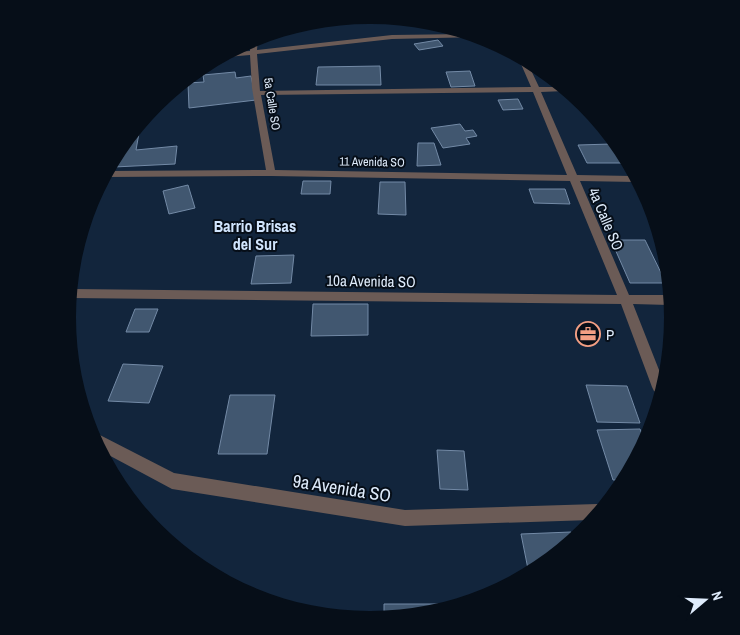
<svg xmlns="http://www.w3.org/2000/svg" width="740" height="635" font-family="'Archivo Narrow',sans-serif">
<rect width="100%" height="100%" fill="#12253c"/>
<g fill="#415770" stroke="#738aa6">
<polygon points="438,40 443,46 419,50 414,44"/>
<polygon points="380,66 381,85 316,85 318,67"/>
<polygon points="470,71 475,86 451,87 446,72"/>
<polygon points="235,72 236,78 251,76 256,100 189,108 188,83 204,82 203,75"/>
<polygon points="518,99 523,109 503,110 498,100"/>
<polygon points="460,124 465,131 473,130 477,136 466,138 470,144 443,148 431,128"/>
<polygon points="136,133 139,133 136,150 177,146 175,164 114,167"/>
<polygon points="418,143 434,143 441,165 417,166"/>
<polygon points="611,144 624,163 587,163 578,145"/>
<polygon points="303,181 331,181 330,194 301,194"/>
<polygon points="380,182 405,182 406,215 378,214"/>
<polygon points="188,185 195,208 169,214 163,191"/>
<polygon points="529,189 565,189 570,204 534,203"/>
<polygon points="611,240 645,240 666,283 630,283"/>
<polygon points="294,255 291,283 251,284 256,256"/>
<polygon points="313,304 368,304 368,335 311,336"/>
<polygon points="135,309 158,309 149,332 126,332"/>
<polygon points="123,364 163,366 149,403 108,401"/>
<polygon points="586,385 627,386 640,423 597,422"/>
<polygon points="230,395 275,395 267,454 218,454"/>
<polygon points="640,429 645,441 619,480 613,480 597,430"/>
<polygon points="437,450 464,451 468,490 440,489"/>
<polygon points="571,532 573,539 528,569 521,534"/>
<polygon points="384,604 439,604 439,606 384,617"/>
</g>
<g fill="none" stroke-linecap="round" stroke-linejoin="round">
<g fill="#6b5b56" fill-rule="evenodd">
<path d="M466 34 480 37 392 39 257 54 260 91 531 87 521 64 522 62 530 68 539 87H558L565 91 541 92 577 175 632 176 636 182 580 181 629 295H668L669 305 633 304 661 375 658 393 654 391 652 387 621 304 71 298 73 289 617 295 570 181 271 176 107 177 111 171 266 170 252 88 250 55 227 57 233 52 250 51V41L258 38 257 50 392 35ZM533 92 567 175 275 170 261 95Z"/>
<polygon points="94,432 174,473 405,510 597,504 601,506 591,520 405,526 172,489 103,452 91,433"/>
</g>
</g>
<defs>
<symbol id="office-ring" viewBox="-11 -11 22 22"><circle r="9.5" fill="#060e18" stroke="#f39f84" stroke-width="1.5"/><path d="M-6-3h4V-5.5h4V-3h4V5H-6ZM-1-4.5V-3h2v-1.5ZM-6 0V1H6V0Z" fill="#f39f84"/></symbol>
</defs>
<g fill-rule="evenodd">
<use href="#office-ring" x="574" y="320" width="28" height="28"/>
</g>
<g text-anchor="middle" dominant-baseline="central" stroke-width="4" stroke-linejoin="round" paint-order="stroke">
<g font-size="12" fill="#dfecfc" stroke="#060e18">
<text transform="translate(272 104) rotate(81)">5a Calle SO</text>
<text transform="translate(372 162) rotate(1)">11 Avenida SO</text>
</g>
<g font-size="15" fill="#dfecfc" stroke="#060e18">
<text transform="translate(606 219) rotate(67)">4a Calle SO</text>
<text transform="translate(371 281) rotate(1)">10a Avenida SO</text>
</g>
<g font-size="15" fill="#dfecfc" stroke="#060e18" text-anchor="start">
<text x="606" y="334">P</text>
</g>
<g font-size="16" font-weight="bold" fill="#d1e5fd" stroke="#060e18">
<text x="255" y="226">Barrio Brisas<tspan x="255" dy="18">del Sur</tspan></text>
</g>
<g font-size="18" fill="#dfecfc" stroke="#060e18">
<text transform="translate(342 488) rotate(9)">9a Avenida SO</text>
</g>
</g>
<path d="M0 0H740V635H0ZM369 24H371A293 293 0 0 1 664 317V318A293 293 0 0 1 371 611H369A293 293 0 0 1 76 318V317A293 293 0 0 1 369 24Z" fill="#060e18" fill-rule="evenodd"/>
<g transform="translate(705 600) rotate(71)" stroke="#060e18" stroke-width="4" paint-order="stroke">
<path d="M0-4L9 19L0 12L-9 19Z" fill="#dfecfc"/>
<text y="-8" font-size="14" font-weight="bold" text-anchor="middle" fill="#dfecfc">N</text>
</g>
</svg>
